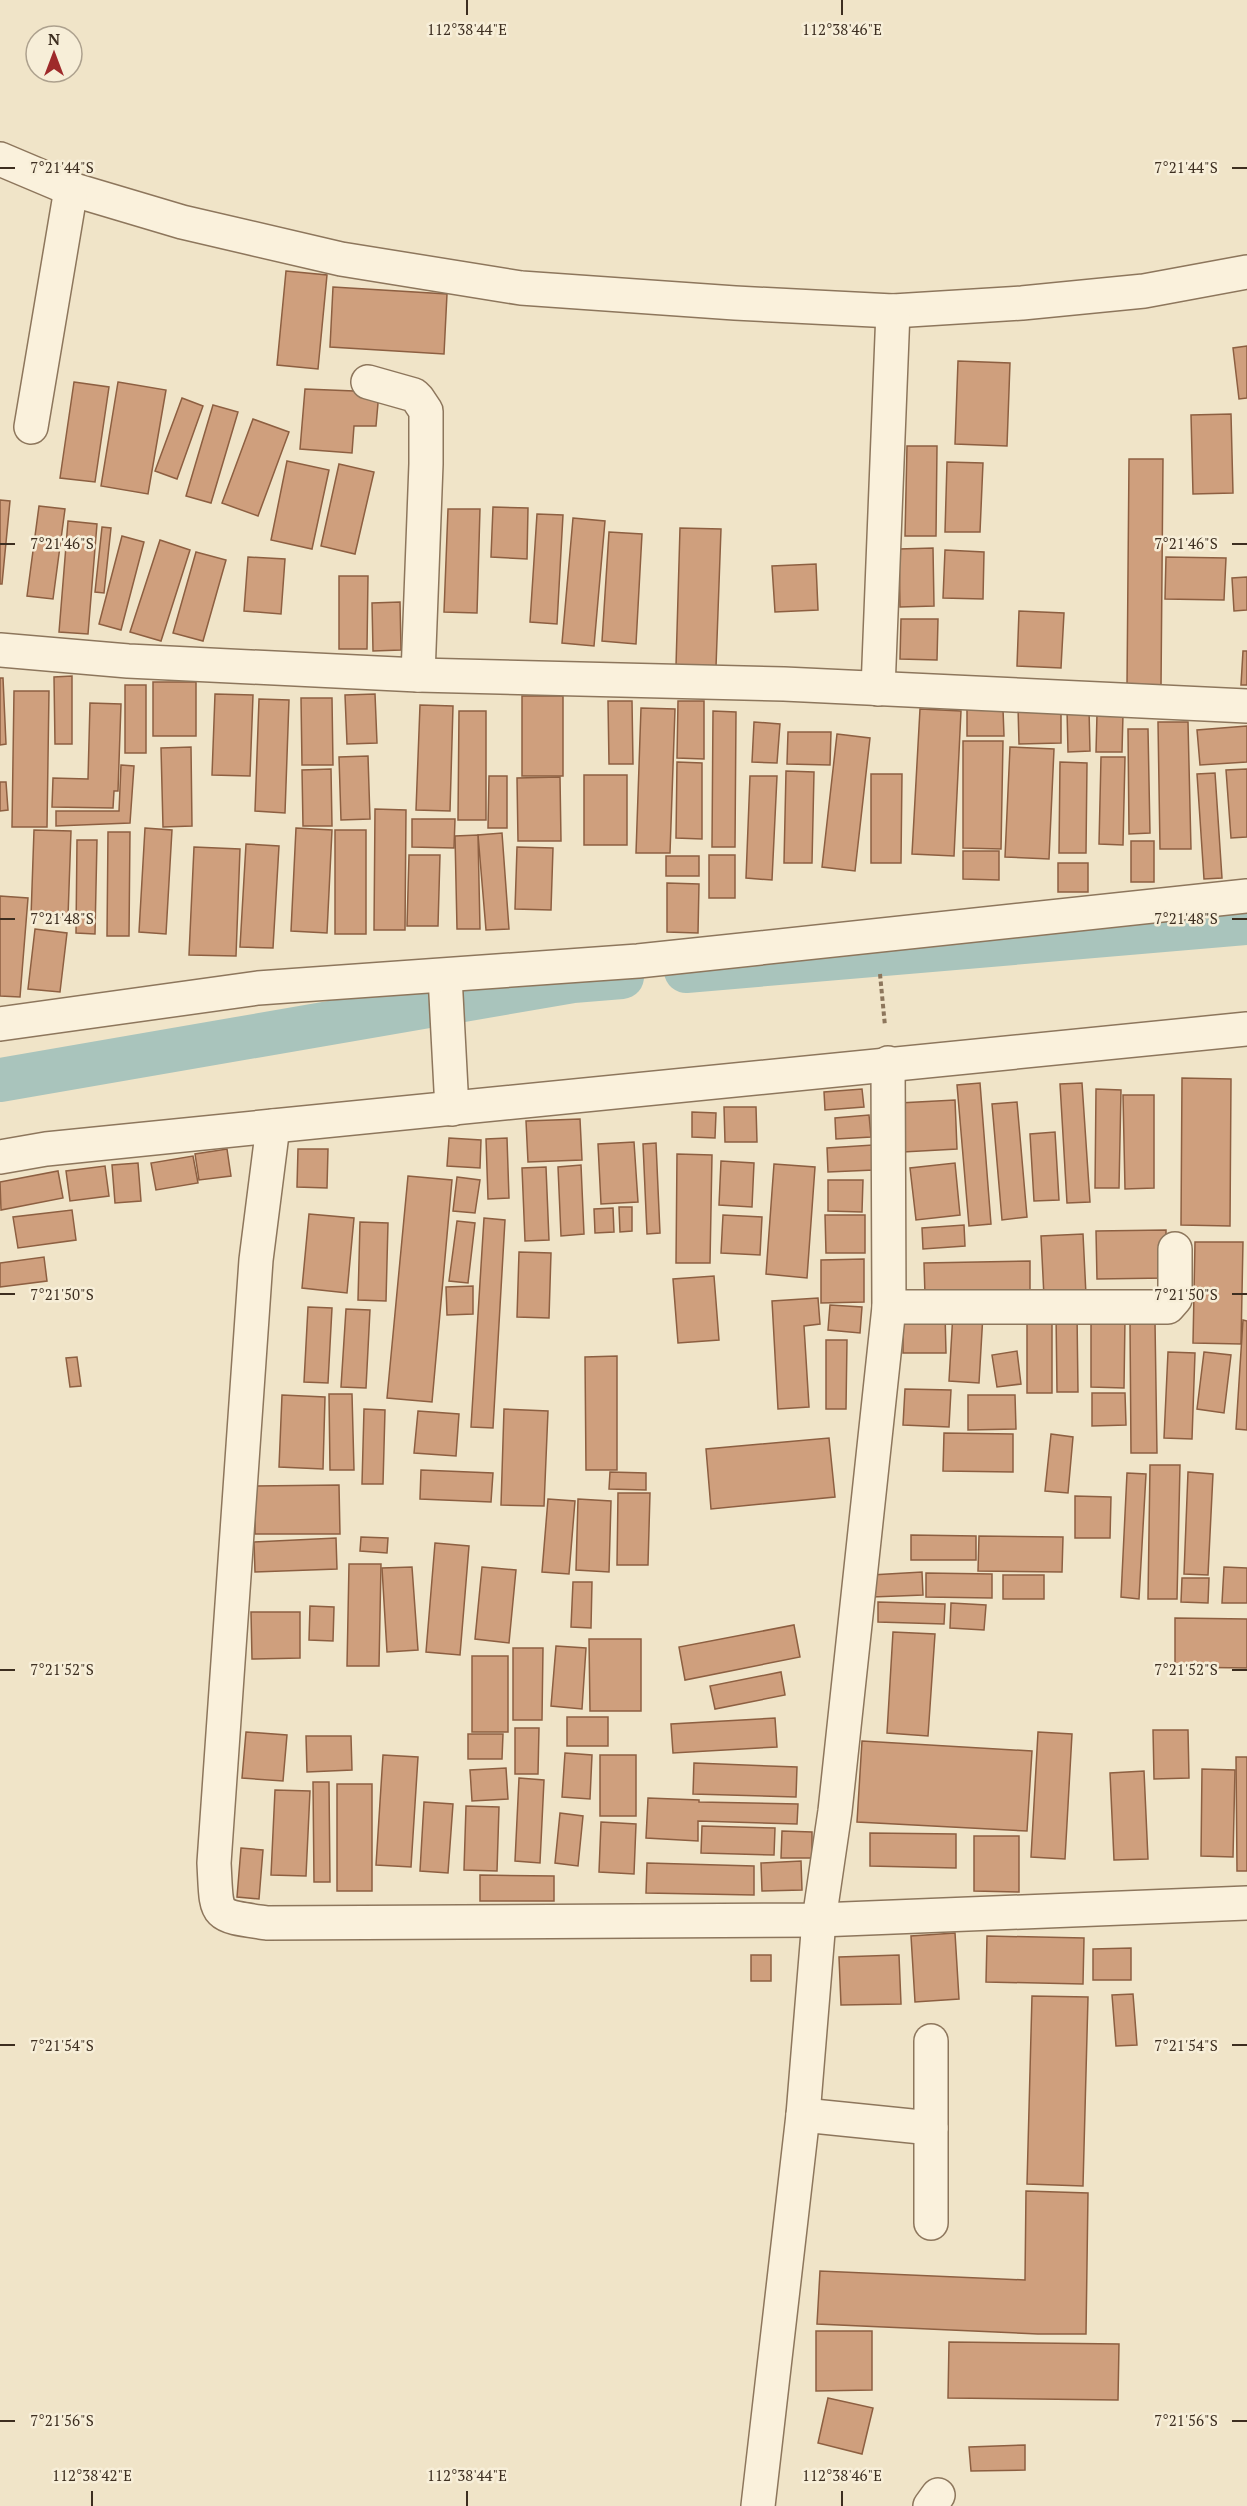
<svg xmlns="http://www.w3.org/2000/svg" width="1247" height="2506" font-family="'PT Serif',serif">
<rect width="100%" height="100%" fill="#f0e4c8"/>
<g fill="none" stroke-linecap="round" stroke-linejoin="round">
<g stroke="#a9c4bc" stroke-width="44">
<polyline points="686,971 1247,923"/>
<polyline points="0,1080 573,981 622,977"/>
</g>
</g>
<g fill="#cf9f7d" stroke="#8d5f41" stroke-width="1.5">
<polygon points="286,271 327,275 318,369 277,365"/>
<polygon points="333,287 447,294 444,354 330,347"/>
<polygon points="1247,346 1247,398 1239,399 1233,348"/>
<polygon points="958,361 1010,363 1007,446 955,444"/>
<polygon points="74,382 109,387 95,482 60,478"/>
<polygon points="118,382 166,390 148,494 101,486"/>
<polygon points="305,389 379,392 376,426 354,426 352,453 300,449"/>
<polygon points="182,398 203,406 177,479 155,471"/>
<polygon points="213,405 238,412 211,503 186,496"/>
<polygon points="1231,414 1233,493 1193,494 1191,415"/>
<polygon points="253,419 289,432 258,516 222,503"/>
<polygon points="907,446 937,446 936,536 905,536"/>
<polygon points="1129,459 1163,459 1161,687 1127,687"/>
<polygon points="287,461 329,470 312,549 271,540"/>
<polygon points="947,462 983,463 980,532 945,532"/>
<polygon points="339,464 374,472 355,554 321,546"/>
<polygon points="0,500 10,501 2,584 0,584"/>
<polygon points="39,506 65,509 53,599 27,596"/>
<polygon points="493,507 528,508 527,559 491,557"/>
<polygon points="448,509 480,509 477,613 444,612"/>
<polygon points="537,514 563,515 557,624 530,622"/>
<polygon points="573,518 605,521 594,646 562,643"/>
<polygon points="68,521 97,524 88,634 59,632"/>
<polygon points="102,527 111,528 104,593 95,592"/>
<polygon points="680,528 721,529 716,667 676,666"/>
<polygon points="609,532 642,534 636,644 602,641"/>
<polygon points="122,536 144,542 121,630 99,624"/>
<polygon points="160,540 190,550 161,641 130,632"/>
<polygon points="933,548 934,606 900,607 899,549"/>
<polygon points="945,550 984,552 983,599 943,598"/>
<polygon points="196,552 226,560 203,641 173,633"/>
<polygon points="248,557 285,559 281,614 244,611"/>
<polygon points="1166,557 1226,558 1224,600 1165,599"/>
<polygon points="816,564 818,610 775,612 772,566"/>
<polygon points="339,576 368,576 367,649 339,649"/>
<polygon points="1247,577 1247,610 1234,611 1232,578"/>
<polygon points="400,602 401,650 373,651 372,603"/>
<polygon points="1019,611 1064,613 1061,668 1017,666"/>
<polygon points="901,619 938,619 937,660 900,659"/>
<polygon points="1243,651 1247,651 1247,685 1241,685"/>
<polygon points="72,676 72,744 55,744 54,677"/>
<polygon points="0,678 3,678 6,744 0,745"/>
<rect x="153" y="682" width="43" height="54"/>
<rect x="125" y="685" width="21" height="68"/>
<polygon points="14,691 49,691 47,827 12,827"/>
<polygon points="215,694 253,695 250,776 212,775"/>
<polygon points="375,694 377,743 347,744 345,695"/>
<rect x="522" y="696" width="41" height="80"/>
<polygon points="301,698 332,698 333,765 302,765"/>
<polygon points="259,699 289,700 285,813 255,811"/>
<polygon points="608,701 632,701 633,764 609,764"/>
<polygon points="678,701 704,701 704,759 677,758"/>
<polygon points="90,703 121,704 118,791 114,791 113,808 52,807 53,778 88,779"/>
<polygon points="420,705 453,706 450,811 416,810"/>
<polygon points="1061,706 1061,743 1019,744 1018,707"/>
<polygon points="641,708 675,709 670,853 636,853"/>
<polygon points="920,709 961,711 954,856 912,854"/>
<polygon points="967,709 1003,709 1004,736 967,736"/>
<polygon points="1089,709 1090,751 1068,752 1067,710"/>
<polygon points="459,711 486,711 486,820 458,820"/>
<polygon points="713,711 736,712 735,847 712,847"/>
<polygon points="1097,714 1123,714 1122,752 1096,752"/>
<polygon points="754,722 780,724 777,763 752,762"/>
<polygon points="1158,722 1188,722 1191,849 1160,849"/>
<polygon points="1247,726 1247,762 1200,765 1197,730"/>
<polygon points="1128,729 1148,729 1150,833 1129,834"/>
<polygon points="788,732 831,732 830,765 787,764"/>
<polygon points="837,734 870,738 855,871 822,867"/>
<polygon points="963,741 1003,741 1001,849 963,848"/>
<polygon points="191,747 192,826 163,827 161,748"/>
<polygon points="1010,747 1054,749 1049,859 1005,857"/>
<polygon points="368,756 370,819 341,820 339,757"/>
<polygon points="1101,757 1125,757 1123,845 1099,844"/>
<polygon points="677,762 702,763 702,839 676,838"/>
<polygon points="1060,762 1087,763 1086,853 1059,853"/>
<polygon points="121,765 134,766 130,823 56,826 56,811 119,811"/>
<polygon points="331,769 332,826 303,826 302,770"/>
<polygon points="1247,769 1247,837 1231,838 1226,770"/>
<polygon points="786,771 814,772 812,863 784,863"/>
<polygon points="1215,773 1222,878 1204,879 1197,774"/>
<polygon points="871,774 902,774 901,863 871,863"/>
<rect x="584" y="775" width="43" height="70"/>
<polygon points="489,776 507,776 507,828 488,828"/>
<polygon points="750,776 777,776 772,880 746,878"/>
<polygon points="560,777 561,841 518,841 517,778"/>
<polygon points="0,782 6,782 8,810 0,811"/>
<polygon points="375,809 406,810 405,930 374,930"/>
<polygon points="412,819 455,819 454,848 412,847"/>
<polygon points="145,828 172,830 166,934 139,932"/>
<polygon points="296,828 332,830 327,933 291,931"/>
<polygon points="34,830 71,831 68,917 31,917"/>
<rect x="335" y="830" width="31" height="104"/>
<polygon points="108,832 130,832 129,936 107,936"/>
<polygon points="502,833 509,929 486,930 478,835"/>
<polygon points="478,835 480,929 457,929 455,836"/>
<polygon points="77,840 97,840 95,934 76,933"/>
<rect x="1131" y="841" width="23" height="41"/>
<polygon points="246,844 279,846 273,948 240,947"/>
<polygon points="194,847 240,849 236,956 189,955"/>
<polygon points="517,847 553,848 551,910 515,909"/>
<polygon points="963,851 999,851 999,880 963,879"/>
<polygon points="409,855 440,855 438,926 407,926"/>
<rect x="709" y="855" width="26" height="43"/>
<rect x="666" y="856" width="33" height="20"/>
<rect x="1058" y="863" width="30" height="29"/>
<polygon points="667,883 699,884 698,933 667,932"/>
<polygon points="0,896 28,898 20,997 0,996"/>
<polygon points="35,929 67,933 60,992 28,989"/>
<polygon points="1182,1078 1231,1079 1230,1226 1181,1225"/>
<polygon points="980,1083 991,1224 969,1226 957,1085"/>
<polygon points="1082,1083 1090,1202 1067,1203 1060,1084"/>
<polygon points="862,1089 864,1107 825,1110 824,1092"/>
<polygon points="1096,1089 1121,1090 1119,1188 1095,1188"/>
<polygon points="1123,1095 1154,1095 1154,1188 1125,1189"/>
<polygon points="955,1100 957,1149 903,1152 899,1103"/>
<polygon points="1017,1102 1027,1217 1002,1220 992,1104"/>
<polygon points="724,1107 756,1107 757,1142 725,1142"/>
<polygon points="692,1112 716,1113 715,1138 692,1137"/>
<polygon points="869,1115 871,1137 836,1139 835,1118"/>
<polygon points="580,1119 582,1160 528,1162 526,1121"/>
<polygon points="1055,1132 1059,1200 1034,1201 1030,1134"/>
<polygon points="449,1138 481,1140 480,1168 447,1166"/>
<polygon points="507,1138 509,1198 488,1199 486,1139"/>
<polygon points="634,1142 638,1202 601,1204 598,1144"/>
<polygon points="656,1143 660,1233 647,1234 643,1144"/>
<polygon points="873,1145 874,1170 828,1172 827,1148"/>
<polygon points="227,1149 231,1176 199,1180 195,1154"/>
<polygon points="298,1149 328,1149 327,1188 297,1187"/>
<polygon points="677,1154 712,1155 710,1263 676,1263"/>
<polygon points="193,1156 198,1183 156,1190 151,1163"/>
<polygon points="721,1161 754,1163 752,1207 719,1205"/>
<polygon points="138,1163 141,1201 115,1203 112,1165"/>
<polygon points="955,1163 960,1215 916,1220 910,1168"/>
<polygon points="774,1164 815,1167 807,1278 766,1274"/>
<polygon points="581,1165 584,1234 561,1236 558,1167"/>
<polygon points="105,1166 109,1196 70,1201 66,1171"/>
<polygon points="546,1167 549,1240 525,1241 522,1168"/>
<polygon points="58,1171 63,1198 1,1210 0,1182"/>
<polygon points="408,1176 452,1180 432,1402 387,1398"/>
<polygon points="457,1177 480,1180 475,1213 453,1211"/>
<polygon points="828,1180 863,1180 862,1212 828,1211"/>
<polygon points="619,1207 632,1207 632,1231 620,1232"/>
<polygon points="613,1208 614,1232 595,1233 594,1209"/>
<polygon points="72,1210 76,1240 18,1248 13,1217"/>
<polygon points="309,1214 354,1218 347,1293 302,1288"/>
<polygon points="723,1215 762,1217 760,1255 721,1253"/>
<polygon points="825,1215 865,1215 865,1253 826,1253"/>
<polygon points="484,1218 505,1220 493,1428 471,1427"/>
<polygon points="457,1221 475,1223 468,1283 449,1281"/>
<polygon points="360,1222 388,1223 386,1301 358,1300"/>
<polygon points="964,1225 965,1246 923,1249 922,1228"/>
<polygon points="1166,1230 1166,1278 1097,1279 1096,1231"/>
<polygon points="1083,1234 1086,1295 1044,1297 1041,1236"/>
<polygon points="1195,1242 1243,1242 1241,1344 1193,1343"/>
<polygon points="519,1252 551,1253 549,1318 517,1317"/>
<polygon points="44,1257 47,1281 0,1287 0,1263"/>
<polygon points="864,1259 864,1302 821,1303 821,1260"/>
<polygon points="1030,1261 1030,1293 925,1295 924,1263"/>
<polygon points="714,1276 719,1340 678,1343 673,1279"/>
<polygon points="473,1286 473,1314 447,1315 446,1287"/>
<polygon points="818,1298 820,1324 804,1326 809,1407 778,1409 772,1301"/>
<polygon points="830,1305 862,1307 860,1333 828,1330"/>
<polygon points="308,1307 332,1308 328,1383 304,1382"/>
<polygon points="346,1309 370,1310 366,1388 341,1387"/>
<rect x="1027" y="1311" width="25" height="82"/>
<polygon points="945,1313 946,1353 903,1353 903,1314"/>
<polygon points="953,1313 983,1314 979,1383 949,1381"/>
<polygon points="1056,1313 1077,1313 1078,1392 1057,1392"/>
<polygon points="1091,1318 1125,1318 1124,1388 1091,1387"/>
<polygon points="1243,1320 1247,1321 1247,1430 1236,1429"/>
<polygon points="1130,1322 1155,1322 1157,1453 1131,1453"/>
<polygon points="826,1340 847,1340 846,1409 826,1409"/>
<polygon points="1017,1351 1021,1384 997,1387 992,1355"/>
<polygon points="1168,1352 1195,1353 1192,1439 1164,1438"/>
<polygon points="1204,1352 1231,1355 1224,1413 1197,1409"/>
<polygon points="617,1356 617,1470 586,1470 585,1357"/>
<polygon points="77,1357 81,1386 70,1387 66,1358"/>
<polygon points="905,1389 951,1390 949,1427 903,1425"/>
<polygon points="1092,1393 1125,1393 1126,1425 1092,1426"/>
<polygon points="329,1394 352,1394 354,1470 330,1470"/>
<polygon points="282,1395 325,1397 323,1469 279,1467"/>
<polygon points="968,1395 1015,1395 1016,1429 968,1430"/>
<polygon points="364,1409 385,1410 383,1484 362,1484"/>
<polygon points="504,1409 548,1411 544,1506 501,1505"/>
<polygon points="418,1411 459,1414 456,1456 414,1453"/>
<polygon points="944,1433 1013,1434 1013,1472 943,1471"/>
<polygon points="1051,1434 1073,1437 1068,1493 1045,1491"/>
<polygon points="829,1438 835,1497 711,1509 706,1449"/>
<polygon points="1150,1465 1180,1465 1177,1599 1148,1599"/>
<polygon points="421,1470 493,1473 491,1502 420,1499"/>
<polygon points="610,1472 646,1473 646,1490 609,1489"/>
<polygon points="1188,1472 1213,1474 1208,1575 1184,1574"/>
<polygon points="1127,1473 1146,1474 1139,1599 1121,1597"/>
<polygon points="339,1485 340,1534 255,1534 255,1486"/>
<polygon points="618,1493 650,1493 648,1565 617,1565"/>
<polygon points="1075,1496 1111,1497 1110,1538 1075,1538"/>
<polygon points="548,1499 575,1501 569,1574 542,1572"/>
<polygon points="578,1499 611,1501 609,1572 576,1570"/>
<polygon points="911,1535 976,1536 976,1560 911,1560"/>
<polygon points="979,1536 1063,1537 1062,1572 978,1571"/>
<polygon points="361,1537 388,1538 387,1553 360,1551"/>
<polygon points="336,1538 337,1569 255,1572 254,1542"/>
<polygon points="435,1543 469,1546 460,1655 426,1652"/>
<polygon points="349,1564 381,1564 379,1666 347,1666"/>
<polygon points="412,1567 418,1650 387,1652 382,1568"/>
<polygon points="482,1567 516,1570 509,1643 475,1639"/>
<polygon points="1224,1567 1247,1568 1247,1603 1222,1603"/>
<polygon points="922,1572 923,1595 872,1597 871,1575"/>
<polygon points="926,1573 992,1574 992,1598 926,1597"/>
<rect x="1003" y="1575" width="41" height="24"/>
<polygon points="1182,1578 1209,1578 1208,1603 1181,1602"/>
<polygon points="573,1582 592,1582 591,1628 571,1627"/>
<polygon points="878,1602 945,1604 944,1624 878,1622"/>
<polygon points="951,1603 986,1605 984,1630 950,1628"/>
<polygon points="310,1606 334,1607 333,1641 309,1640"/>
<polygon points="251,1612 300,1612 300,1658 252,1659"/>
<polygon points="1175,1618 1247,1619 1247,1668 1175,1667"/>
<polygon points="794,1625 800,1657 685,1680 679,1647"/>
<polygon points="893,1632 935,1634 928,1736 887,1733"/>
<polygon points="589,1639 641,1639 641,1711 590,1711"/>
<polygon points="556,1646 586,1648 582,1709 551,1706"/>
<polygon points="513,1648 543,1648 542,1720 513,1720"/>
<rect x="472" y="1656" width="36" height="76"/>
<polygon points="781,1672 785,1695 715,1709 710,1686"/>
<rect x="567" y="1717" width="41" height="29"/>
<polygon points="775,1718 777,1747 673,1753 671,1724"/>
<polygon points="515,1728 539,1728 538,1774 515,1774"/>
<polygon points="1153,1730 1188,1730 1189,1778 1154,1779"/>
<polygon points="246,1732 287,1735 283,1781 242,1778"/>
<polygon points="1038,1732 1072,1734 1065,1859 1031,1857"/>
<polygon points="468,1734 503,1734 502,1759 468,1759"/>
<polygon points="306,1736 351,1736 352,1770 307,1772"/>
<polygon points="862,1741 1032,1751 1027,1831 857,1822"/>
<polygon points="565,1753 592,1755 590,1799 562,1797"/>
<polygon points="383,1755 418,1757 411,1867 376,1865"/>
<rect x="600" y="1755" width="36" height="61"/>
<polygon points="1236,1757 1247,1757 1247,1871 1237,1871"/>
<polygon points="694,1763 797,1767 796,1797 693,1794"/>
<polygon points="506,1768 508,1799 472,1801 470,1770"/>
<polygon points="1202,1769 1235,1770 1233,1857 1201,1856"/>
<polygon points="1144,1771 1148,1859 1114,1860 1110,1773"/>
<polygon points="519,1778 544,1780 540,1863 515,1861"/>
<polygon points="313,1782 329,1782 330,1882 314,1882"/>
<rect x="337" y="1784" width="35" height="107"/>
<polygon points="275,1790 310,1791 306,1876 271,1875"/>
<polygon points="648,1798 699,1800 699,1802 798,1804 797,1824 698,1821 698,1841 646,1838"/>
<polygon points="424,1802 453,1804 448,1873 420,1871"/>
<polygon points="466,1806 499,1807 497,1871 464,1870"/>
<polygon points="560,1813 583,1816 578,1866 555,1863"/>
<polygon points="601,1822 636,1824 634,1874 599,1872"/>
<polygon points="702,1826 775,1828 774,1855 701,1853"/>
<polygon points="782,1831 812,1832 812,1858 781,1858"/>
<polygon points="870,1833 956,1834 956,1868 870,1866"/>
<polygon points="974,1836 1019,1836 1019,1892 974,1891"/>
<polygon points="241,1848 263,1850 259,1899 237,1897"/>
<polygon points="801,1861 802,1890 762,1891 761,1863"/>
<polygon points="647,1863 754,1866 754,1895 646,1893"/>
<polygon points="480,1875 554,1876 554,1901 480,1901"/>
<polygon points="955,1933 959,1999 915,2002 911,1936"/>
<polygon points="987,1936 1084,1938 1083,1984 986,1982"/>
<polygon points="1131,1948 1131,1980 1093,1980 1093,1949"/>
<rect x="751" y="1955" width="20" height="26"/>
<polygon points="899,1955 901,2004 841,2005 839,1957"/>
<polygon points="1133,1994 1137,2045 1116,2046 1112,1995"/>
<polygon points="1032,1996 1088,1997 1083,2186 1027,2184"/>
<polygon points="1026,2191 1088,2193 1086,2334 1038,2334 817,2324 820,2271 1025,2280"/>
<polygon points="816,2331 872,2331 872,2390 816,2391"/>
<polygon points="949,2342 1119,2344 1118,2400 948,2398"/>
<polygon points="828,2398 873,2408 862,2454 818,2443"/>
<polygon points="1025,2445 1025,2470 971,2471 969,2447"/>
</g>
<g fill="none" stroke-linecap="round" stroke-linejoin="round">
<defs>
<g id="minor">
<polyline points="0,159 71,189 182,222 341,259 521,288 735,303 893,311 1022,303 1144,291 1247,272"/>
<polyline points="368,382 414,395 418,399 426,411 426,464 418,675"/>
<polyline points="31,427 71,189"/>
<polyline points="0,650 128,661 418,675 784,684 1247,706"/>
<polyline points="878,689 893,311"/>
<polyline points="445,976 452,1109"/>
<polyline points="0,1024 258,988 638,961 1247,896"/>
<path d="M273 1126 256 1260 214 1863C217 1918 212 1915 267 1923L819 1920 1247 1903"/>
<polyline points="0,1157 46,1149 273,1126 1247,1029"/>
<polyline points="889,1307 1168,1307 1175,1299 1175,1249"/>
<polyline points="931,2041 931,2223"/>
<polyline points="803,2115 931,2128"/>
<polyline points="758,2506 803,2115 819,1920 835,1811 889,1307 888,1063"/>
<polyline points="930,2506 938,2495"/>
</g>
</defs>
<use href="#minor" stroke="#8d765c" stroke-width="36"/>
<polyline stroke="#8d765c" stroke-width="4" stroke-dasharray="4.5 3" stroke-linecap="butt" points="880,974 885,1026"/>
<use href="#minor" stroke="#faf1dc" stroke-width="33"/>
</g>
<path fill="none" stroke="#3d2e20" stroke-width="2" d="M467 0V15M842 0V15M0 168H15M1232 168H1247M0 544H15M1232 544H1247M0 919H15M1232 919H1247M0 1294H15M1232 1294H1247M0 1670H15M1232 1670H1247M0 2045H15M1232 2045H1247M0 2421H15M1232 2421H1247M92 2491V2506M467 2491V2506M842 2491V2506"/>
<g font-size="15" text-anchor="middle" fill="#3d2e20" stroke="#f7eed8" stroke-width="5" stroke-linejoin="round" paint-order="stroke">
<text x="467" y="35">112°38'44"E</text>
<text x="842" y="35">112°38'46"E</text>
<text x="62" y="173">7°21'44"S</text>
<text x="1186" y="173">7°21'44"S</text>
<text x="62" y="549">7°21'46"S</text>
<text x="1186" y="549">7°21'46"S</text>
<text x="62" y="924">7°21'48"S</text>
<text x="1186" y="924">7°21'48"S</text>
<text x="62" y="1300">7°21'50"S</text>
<text x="1186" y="1300">7°21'50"S</text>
<text x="62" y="1675">7°21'52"S</text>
<text x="1186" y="1675">7°21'52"S</text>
<text x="62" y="2051">7°21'54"S</text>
<text x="1186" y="2051">7°21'54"S</text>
<text x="62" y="2426">7°21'56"S</text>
<text x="1186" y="2426">7°21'56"S</text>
<text x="92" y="2481">112°38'42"E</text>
<text x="467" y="2481">112°38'44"E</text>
<text x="842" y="2481">112°38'46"E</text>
</g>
<g transform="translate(54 54)"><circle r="28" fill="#f7eed8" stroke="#ada18e" stroke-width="1.5"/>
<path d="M0-4.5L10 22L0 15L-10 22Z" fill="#9e2a2b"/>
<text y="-9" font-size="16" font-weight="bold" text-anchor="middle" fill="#3d2e20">N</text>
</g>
</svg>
